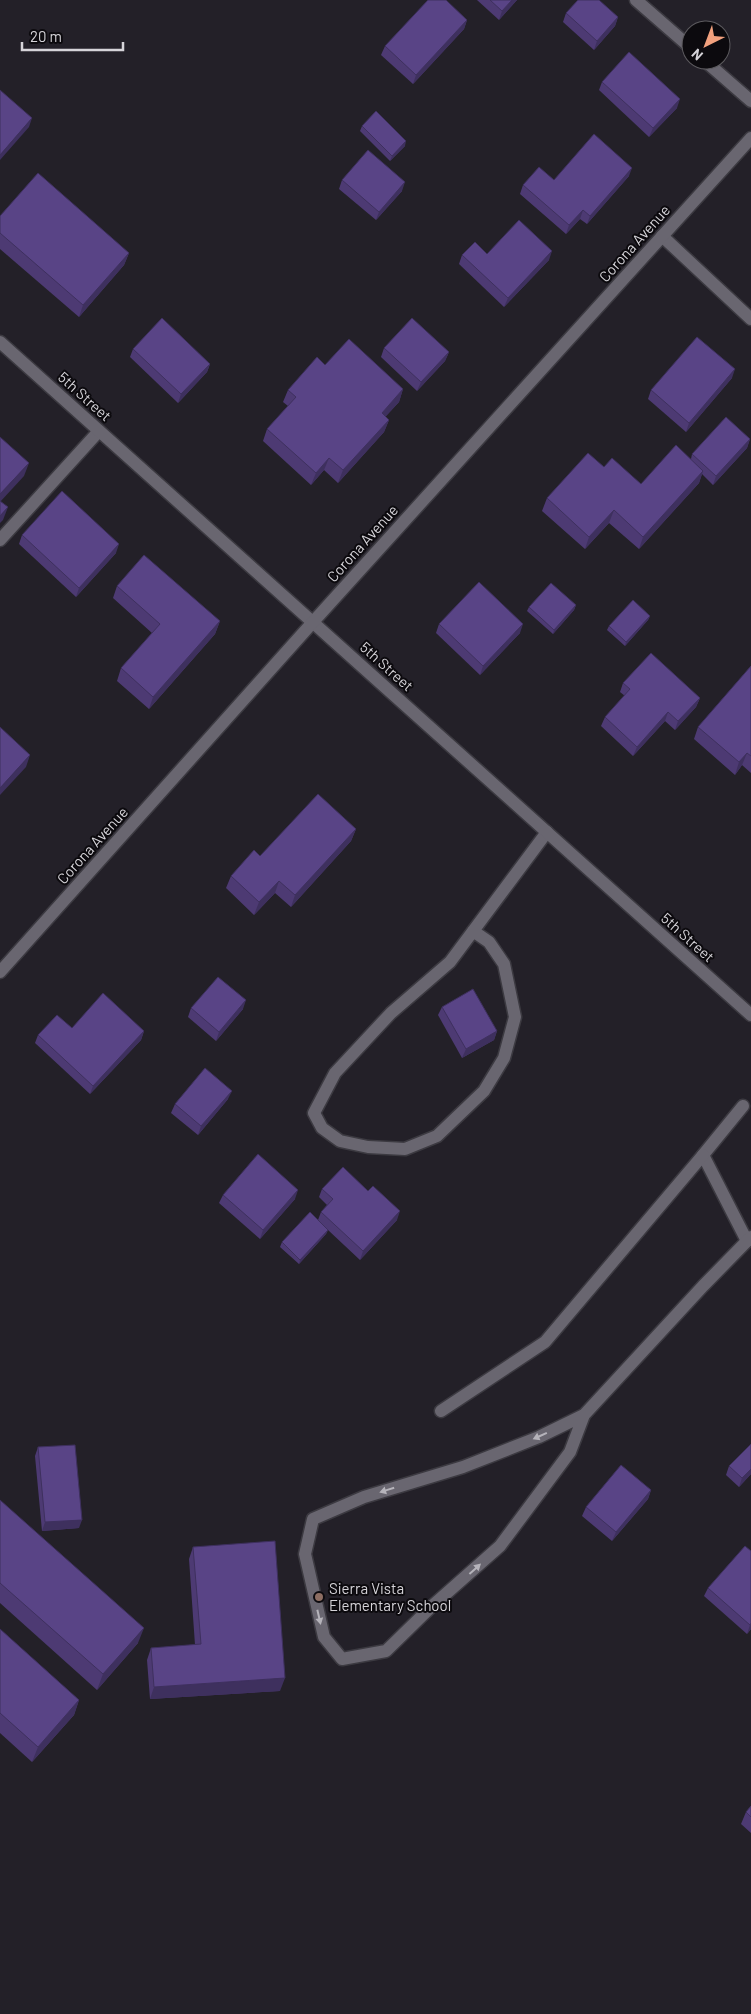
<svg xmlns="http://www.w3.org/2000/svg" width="751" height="2014" font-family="Barlow,sans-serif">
<rect width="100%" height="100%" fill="#232028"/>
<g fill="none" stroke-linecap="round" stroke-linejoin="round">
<defs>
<g id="lane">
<polyline points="636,0 691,48"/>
<polyline points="704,60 751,101"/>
<polyline points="662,236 751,319"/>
<polyline points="0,540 99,431"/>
<polyline points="473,931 489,942 504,964 515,1017 504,1058 484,1091 437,1136 405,1149 368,1147 340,1141 322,1128 314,1113 335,1073 391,1013 450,962 547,832"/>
<polyline points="743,1106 703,1155 747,1241"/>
<polyline points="441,1411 545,1342 703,1155"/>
<polyline points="584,1415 570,1452 500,1546 431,1607 386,1651 342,1659 324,1637 305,1554 313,1519 364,1497 463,1467 539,1437 584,1415 703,1286 751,1237"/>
</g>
<g id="street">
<polyline points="0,342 751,1015"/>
<polyline points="0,972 313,622 751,138"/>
</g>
</defs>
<use href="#lane" stroke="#3c3a41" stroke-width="15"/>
<use href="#street" stroke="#3c3a41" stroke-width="15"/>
<use href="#lane" stroke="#696670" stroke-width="12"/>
<use href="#street" stroke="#696670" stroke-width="12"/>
</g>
<g fill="#4d3a73">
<polygon points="477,0 517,0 499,20"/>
<polygon points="566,13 618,17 615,26 594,50 563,22"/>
<polygon points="467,20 464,29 413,84 381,55 385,46"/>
<polygon points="602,82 677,108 649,137 599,90"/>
<polygon points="362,126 405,146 390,161 360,131"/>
<polygon points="629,176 587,224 580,219 566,234 520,194 523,185 554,180"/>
<polygon points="342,180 402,191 376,220 339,189"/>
<polygon points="0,216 129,253 124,265 79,317 0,249"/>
<polygon points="487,254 549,260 504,307 459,264 462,255"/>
<polygon points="384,348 449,352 445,361 417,391 381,357"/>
<polygon points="133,349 210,364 207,372 178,403 130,357"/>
<polygon points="325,365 403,389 399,402 385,417 389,420 384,432 338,483 324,470 311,485 263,441 267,429 288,406 283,402 288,390"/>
<polygon points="732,378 686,432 648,399 651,390"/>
<polygon points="750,439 747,448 713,485 702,474 699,483 639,549 609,523 585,549 542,511 547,498 604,467 641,484 691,459 692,454"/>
<polygon points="22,535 116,553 76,597 19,544"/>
<polygon points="117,586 220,621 215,634 149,709 117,681 121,668 152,633 113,598"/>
<polygon points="576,605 574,610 553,634 527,611 529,607"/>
<polygon points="650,616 648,620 625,646 607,630 609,626"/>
<polygon points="439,624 520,633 480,675 436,633"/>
<polygon points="751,666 751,773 742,765 735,775 694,739 698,727"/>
<polygon points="623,683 700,698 696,707 675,730 665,721 633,756 601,726 605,717 625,696 620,692"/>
<polygon points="356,829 351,841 291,907 275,893 254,915 226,888 231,876 260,856"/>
<polygon points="442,1007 497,1031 494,1040 462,1058 438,1015"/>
<polygon points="191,1008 243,1009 216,1041 188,1017"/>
<polygon points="72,1028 144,1031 141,1040 90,1094 35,1043 38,1035"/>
<polygon points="228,1099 198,1135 171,1113 175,1104"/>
<polygon points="322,1189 397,1220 360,1260 328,1230 326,1234 299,1264 280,1247 282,1242 318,1220 321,1212 327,1205 319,1197"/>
<polygon points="223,1195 295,1199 260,1239 219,1203"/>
<polygon points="751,1444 751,1474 739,1487 726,1475 729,1466"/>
<polygon points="38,1447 79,1528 42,1531 35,1456"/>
<polygon points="651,1490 648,1499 612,1541 582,1516 586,1507"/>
<polygon points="0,1500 138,1643 97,1690 0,1603"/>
<polygon points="193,1547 280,1691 150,1699 147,1660 151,1648 195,1645 189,1559"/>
<polygon points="751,1551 751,1629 747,1634 704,1596 708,1588"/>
<polygon points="0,1629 79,1700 74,1715 32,1762 0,1733"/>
<polygon points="751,1806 751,1833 741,1824 746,1812"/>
</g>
<g fill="#3e305e">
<polygon points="512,0 517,0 499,20 502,11"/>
<polygon points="618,17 615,26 594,50 597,41"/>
<polygon points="467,20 464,29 413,84 416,75"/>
<polygon points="680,99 677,108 649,137 653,128"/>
<polygon points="32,118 29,127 0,160 0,155"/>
<polygon points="406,141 405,146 390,161 392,156"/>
<polygon points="632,168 629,176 587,224 590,216"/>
<polygon points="405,182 402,191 376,220 379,212"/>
<polygon points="583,210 580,219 566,234 569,225"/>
<polygon points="552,251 549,260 504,307 508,298"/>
<polygon points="129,253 124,265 79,317 83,305"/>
<polygon points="449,352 445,361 417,391 421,382"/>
<polygon points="210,364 207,372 178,403 181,394"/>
<polygon points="735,369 732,378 686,432 689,423"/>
<polygon points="403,389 399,402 377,426 382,413"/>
<polygon points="389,420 384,432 338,483 343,470"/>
<polygon points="750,439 747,448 713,485 716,476"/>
<polygon points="329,458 324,470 311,485 316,473"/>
<polygon points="29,463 24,476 0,502 0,494"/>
<polygon points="703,471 699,483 639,549 643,537"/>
<polygon points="8,507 3,520 0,523 0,516"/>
<polygon points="614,510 609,523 585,549 589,537"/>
<polygon points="119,544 116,553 76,597 79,588"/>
<polygon points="576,605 574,610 553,634 554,630"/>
<polygon points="650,616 648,620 625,646 626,642"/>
<polygon points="220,621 215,634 149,709 153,697"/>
<polygon points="523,624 520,633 480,675 483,666"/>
<polygon points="700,698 696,707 675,730 678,721"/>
<polygon points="668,712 665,721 633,756 637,747"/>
<polygon points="747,753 742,765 735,775 739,762"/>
<polygon points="30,755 26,767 0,795 0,788"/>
<polygon points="356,829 351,841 291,907 295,895"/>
<polygon points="279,881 275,893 254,915 259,902"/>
<polygon points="246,1000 243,1009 216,1041 219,1032"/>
<polygon points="144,1031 141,1040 90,1094 93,1086"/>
<polygon points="497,1031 494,1040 462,1058 466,1049"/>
<polygon points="232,1091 228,1099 198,1135 201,1126"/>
<polygon points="298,1190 295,1199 260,1239 263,1230"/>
<polygon points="400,1211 397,1220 360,1260 363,1251"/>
<polygon points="328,1230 326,1234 299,1264 300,1260"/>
<polygon points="751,1469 751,1474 739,1487 742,1478"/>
<polygon points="651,1490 648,1499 612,1541 616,1532"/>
<polygon points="82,1520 79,1528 42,1531 45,1522"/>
<polygon points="751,1623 751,1629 747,1634 750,1625"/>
<polygon points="144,1628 138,1643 97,1690 103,1674"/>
<polygon points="285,1678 280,1691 150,1699 154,1687"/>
<polygon points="79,1700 74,1715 32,1762 38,1747"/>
</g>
<g fill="#594486" stroke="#3e305e">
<polygon points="428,0 446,0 467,20 416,75 385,46"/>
<polygon points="490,0 512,0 502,11"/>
<polygon points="578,0 599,0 618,17 597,41 566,13"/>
<polygon points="629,52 680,99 653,128 602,82"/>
<polygon points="0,90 32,118 0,155"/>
<polygon points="376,111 406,141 392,156 362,126"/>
<polygon points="594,134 632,168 590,216 583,210 569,225 523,185 539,167 554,180"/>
<polygon points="368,150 405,182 379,212 342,180"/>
<polygon points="38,173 129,253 83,305 0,233 0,216"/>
<polygon points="519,220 552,251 508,298 462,255 475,242 487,254"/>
<polygon points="162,318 210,364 181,394 133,349"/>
<polygon points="412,318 449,352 421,382 384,348"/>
<polygon points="697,337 735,369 689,423 651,390"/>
<polygon points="349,339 403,389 382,413 389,420 343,470 329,458 316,473 267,429 296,397 288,390 317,357 325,365"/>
<polygon points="726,417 750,439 716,476 692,454"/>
<polygon points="0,437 29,463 0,494"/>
<polygon points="676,445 703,471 643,537 614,510 589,537 547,498 588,453 604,467 612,458 641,484"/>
<polygon points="62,491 119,544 79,588 22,535"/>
<polygon points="0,501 8,507 0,516"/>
<polygon points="144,555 220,621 153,697 121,668 160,624 117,586"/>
<polygon points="479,582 523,624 483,666 439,624"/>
<polygon points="551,583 576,605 554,630 529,607"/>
<polygon points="633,600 650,616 626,642 609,626"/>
<polygon points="651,653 700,698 678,721 668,712 637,747 605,717 630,689 623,683"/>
<polygon points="751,666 751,756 747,753 739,762 698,727"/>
<polygon points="0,727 30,755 0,788"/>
<polygon points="318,794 356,829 295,895 279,881 259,902 231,876 254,850 260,856"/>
<polygon points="218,977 246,1000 219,1032 191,1008"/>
<polygon points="473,989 497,1031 466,1049 442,1007"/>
<polygon points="103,993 144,1031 93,1086 38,1035 57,1015 72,1028"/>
<polygon points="205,1068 232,1091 201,1126 175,1104"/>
<polygon points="258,1154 298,1190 263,1230 223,1195"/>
<polygon points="343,1167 368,1191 373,1186 400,1211 363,1251 321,1212 333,1199 322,1189"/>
<polygon points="310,1212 328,1230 300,1260 282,1242"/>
<polygon points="751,1444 751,1469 742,1478 729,1466"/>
<polygon points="75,1445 82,1520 45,1522 38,1447"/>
<polygon points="621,1465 651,1490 616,1532 586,1507"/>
<polygon points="0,1500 144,1628 103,1674 0,1583"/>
<polygon points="275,1541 285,1678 154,1687 151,1648 201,1644 193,1547"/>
<polygon points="745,1546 751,1551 751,1623 750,1625 708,1588"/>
<polygon points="0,1629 79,1700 38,1747 0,1713"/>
<polygon points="751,1806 751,1817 746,1812"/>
</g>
<defs><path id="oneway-solid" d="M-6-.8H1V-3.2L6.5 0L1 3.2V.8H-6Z" transform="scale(1.25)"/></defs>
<g fill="#b5b3ba">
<use href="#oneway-solid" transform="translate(540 1436) rotate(156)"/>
<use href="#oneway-solid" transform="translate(387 1490) rotate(163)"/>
<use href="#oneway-solid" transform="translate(475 1569) rotate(-42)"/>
<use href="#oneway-solid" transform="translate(319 1617) rotate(77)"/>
</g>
<circle fill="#8d6e63" stroke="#0c0a0e" stroke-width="2" cx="319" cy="1597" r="5"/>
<g text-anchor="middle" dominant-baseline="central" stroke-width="4" stroke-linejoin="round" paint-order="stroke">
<g font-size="15" fill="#d6d4d9" stroke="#0c0a0e">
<text transform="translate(634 243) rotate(-48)">Corona Avenue</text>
<text transform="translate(85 396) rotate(42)">5th Street</text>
<text transform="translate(362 543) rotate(-48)">Corona Avenue</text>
<text transform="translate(387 666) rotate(42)">5th Street</text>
<text transform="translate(92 845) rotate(-48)">Corona Avenue</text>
<text transform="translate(688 937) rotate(42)">5th Street</text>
</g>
<g font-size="15" fill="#d6d4d9" stroke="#0c0a0e" text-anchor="start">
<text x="329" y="1588">Sierra Vista<tspan x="329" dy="17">Elementary School</tspan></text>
</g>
</g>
<g transform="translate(706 45) rotate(222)"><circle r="24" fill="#0c0a0e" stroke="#5d5b5f"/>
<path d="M0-4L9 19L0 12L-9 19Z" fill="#f2a17e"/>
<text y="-8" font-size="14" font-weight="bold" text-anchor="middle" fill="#d6d4d9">N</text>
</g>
<path d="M22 42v8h101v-8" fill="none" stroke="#d6d4d9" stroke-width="2.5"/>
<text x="30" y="42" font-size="15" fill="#d6d4d9" stroke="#0c0a0e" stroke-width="4" paint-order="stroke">20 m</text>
</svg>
